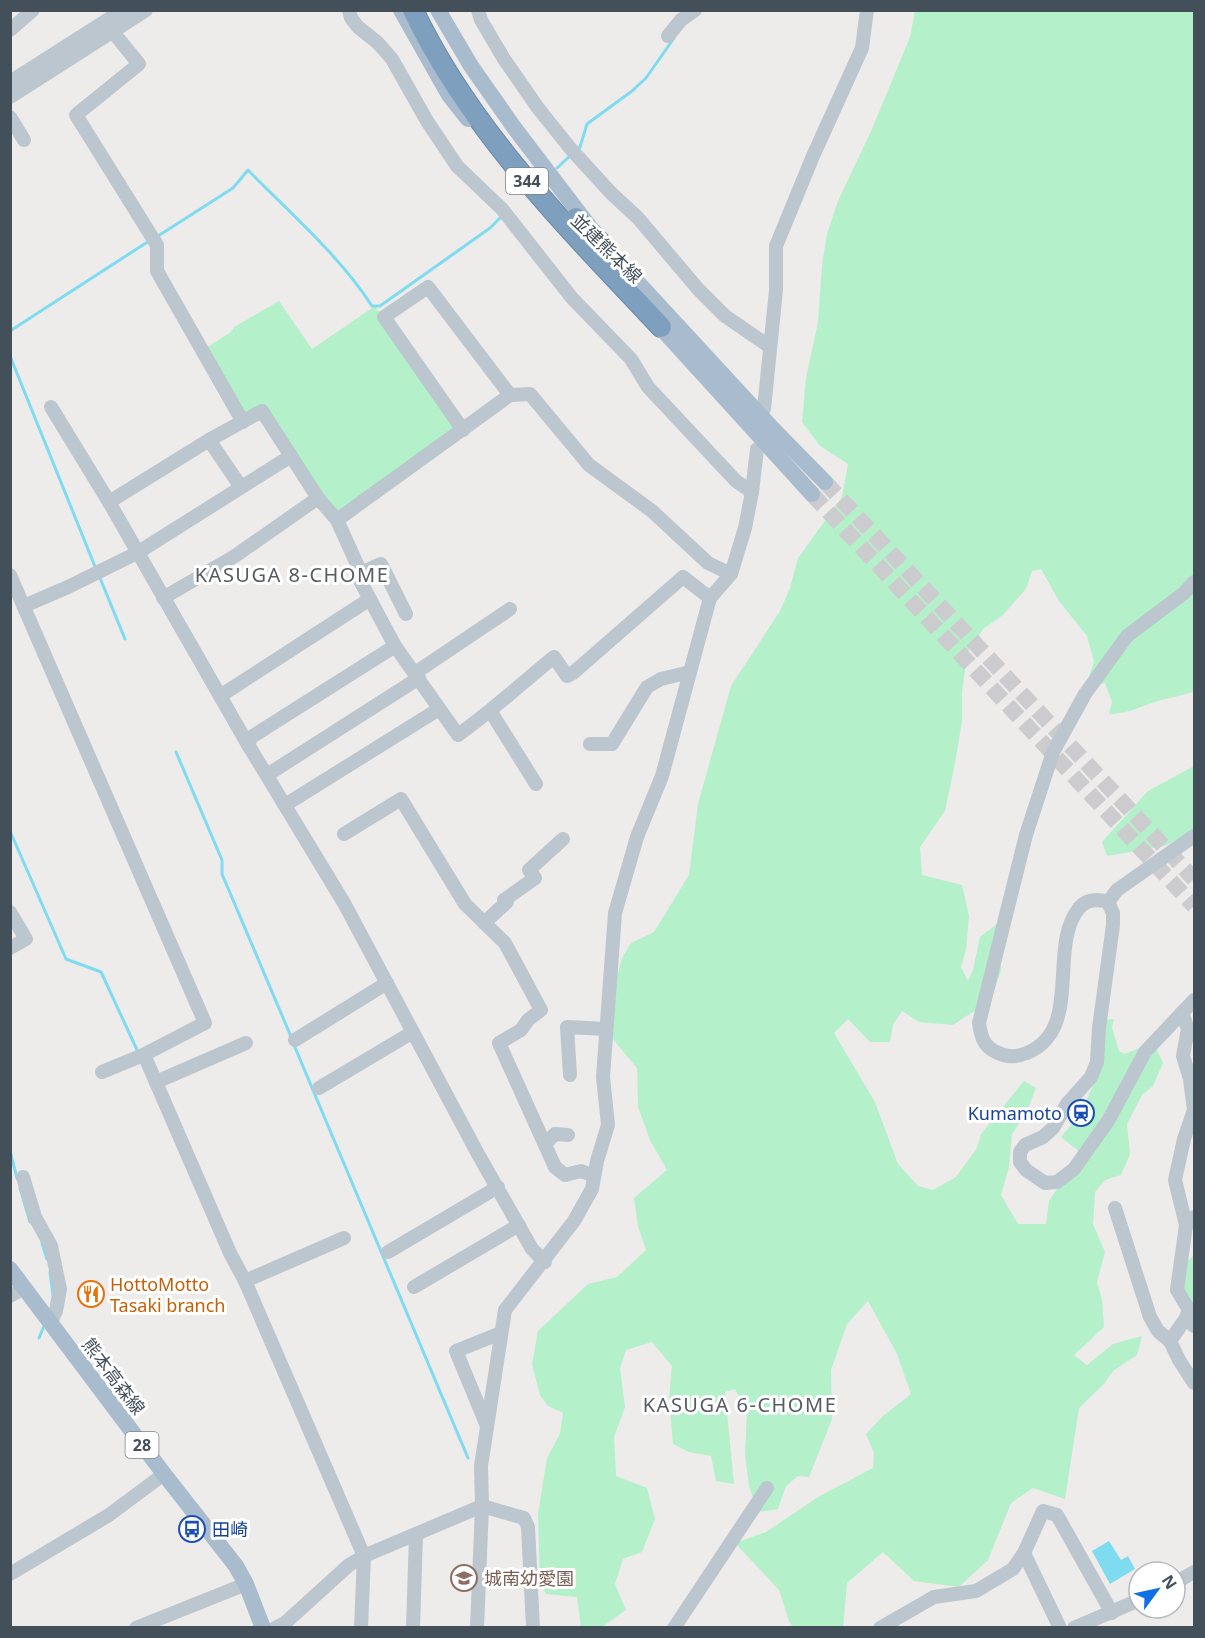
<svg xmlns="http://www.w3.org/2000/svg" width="1205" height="1638" font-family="'Noto Sans','Noto Sans JP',sans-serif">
<rect width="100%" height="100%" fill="#eeebeb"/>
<g fill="#b4f0ca">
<path d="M915 11H1194V691C1183 696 1173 697 1161 700 1140 706 1133 713 1109 714L1112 702 1105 683 1085 688 1094 662 1087 636 1059 601 1041 569 1032 571 1026 589 1003 615 983 629 967 653 962 693V721L955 763 945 811 920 847 922 875 962 885 969 916 966 949 961 967 968 981 973 970 980 937 998 923 1001 947V970L991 1000 953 1025 919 1022 902 1011 893 1025 890 1042H870L848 1019 834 1033 875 1102 898 1164 918 1186 933 1190 956 1177 977 1148 981 1134 1024 1081 1036 1088 1026 1113 1012 1134 1009 1167 1001 1195 1018 1224H1046L1049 1201 1081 1153 1061 1137 1081 1113 1092 1088 1100 1021 1114 1019 1112 1028 1119 1051 1125 1054 1153 1042 1163 1063 1153 1086 1142 1095 1127 1124 1130 1154 1121 1175 1105 1180 1095 1192 1093 1224 1105 1252 1097 1282 1102 1300 1104 1327 1074 1355 1087 1365 1113 1344 1142 1336 1137 1355 1113 1371 1104 1384 1079 1408 1065 1499 1033 1488 1011 1503 988 1560 959 1587 914 1581 883 1552 847 1583 843 1628 793 1627 789 1621 779 1590 735 1543 766 1532 818 1497 873 1468 874 1453 866 1434 883 1416 911 1394 897 1354 868 1301 847 1324 831 1370 832 1419 809 1477 798 1476 786 1486 778 1509 758 1512 749 1486 745 1455 747 1411 735 1389 725 1392 734 1484 716 1481 711 1456 689 1452 673 1444 669 1398 672 1366 652 1342 626 1350 620 1368 625 1407 614 1437 616 1476 647 1488 655 1519 642 1552 623 1559 615 1584 626 1610 602 1627 581 1628 577 1597 546 1594 540 1583 538 1514 547 1458 560 1434 563 1413 548 1406 540 1395 532 1364 538 1331 588 1284 617 1277 646 1250 638 1226 634 1198 667 1170 650 1140 638 1107 637 1068 611 1037 609 1006 622 958 631 943 654 932 689 875 698 804 731 686 780 611 790 588 798 558 842 497 848 464 820 446 802 422 806 378 818 322 822 265 827 234 838 201 872 129 910 37Z"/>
<polygon points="279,301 312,349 375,306 463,430 337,520 262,411 243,422 203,350 231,332 234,327"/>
<polygon points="1194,766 1194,834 1192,832 1165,846 1107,856 1102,842 1148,791"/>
<polygon points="1194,1255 1194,1321 1194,1314 1182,1288 1183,1265"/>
</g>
<polygon fill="#7fdcf0" points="1109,1541 1121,1560 1128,1556 1135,1569 1110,1584 1092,1551"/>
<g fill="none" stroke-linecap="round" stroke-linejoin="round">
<g stroke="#7fdcf0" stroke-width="3">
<polyline points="576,150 580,147 587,124 632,91 646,78 674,38"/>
<polyline points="557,168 571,155"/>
<path d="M158 236 233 188 248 170C290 213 339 255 372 306H380L490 228 500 218"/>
<polyline points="10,331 149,241"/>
<polyline points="10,356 96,569"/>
<polyline points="100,578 125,639"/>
<polyline points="176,752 222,860 222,874 292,1039"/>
<polyline points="10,831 66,959 101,972 138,1052"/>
<polyline points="294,1045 468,1458"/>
<polyline points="10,1151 17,1178"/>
<polyline points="20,1188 30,1222"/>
<polyline points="42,1243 47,1259"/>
<polyline points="50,1272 53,1295"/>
<polyline points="39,1338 44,1326"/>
</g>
<g stroke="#ccccce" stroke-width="16" stroke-dasharray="16 8" stroke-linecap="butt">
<polyline points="825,482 1194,879"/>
<polyline points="812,494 1194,906"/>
</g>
<defs>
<g id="highway">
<path d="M413 10C471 132 570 230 661 327"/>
<polyline points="576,218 605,247"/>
</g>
</defs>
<use href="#highway" stroke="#6a8aaa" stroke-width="22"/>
<g stroke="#bbc6cf" stroke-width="14">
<polyline points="349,10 351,18 358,27 378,43 392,59 427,121 457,166 502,209 572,298 631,359 648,387 736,481 752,492"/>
<polyline points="478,10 481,20 504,59 538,108 570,148 611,193 638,218 698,289 725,316 770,347"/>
<polyline points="10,30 33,10"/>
<polyline points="113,32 139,64 76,115 157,245 157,271 243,422"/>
<polyline points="668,36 681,20 695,10"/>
<polyline points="10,82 123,10"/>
<polyline points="10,97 146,10"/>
<polyline points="10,117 24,140"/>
<polyline points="51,407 109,502 247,743 344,903 478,1154 532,1249 545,1262"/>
<polyline points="764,409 776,290 776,246 813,156 862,48 867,10"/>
<polyline points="463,430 384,317 428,287 510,395"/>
<polyline points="209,440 241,487"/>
<polyline points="109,502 209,440 262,411 318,498 337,520 361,573 381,564 406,614"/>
<polyline points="337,520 510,395 530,394 589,465 652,511 708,563 731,574"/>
<polyline points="361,573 357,575 395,646"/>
<polyline points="10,575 205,1023 147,1053 145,1057 230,1253 245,1281 364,1556 361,1628"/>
<path d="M1194 582 1184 593 1127 636 1085 694 1053 752 1026 835 979 1023C981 1036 983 1046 996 1052 1007 1058 1016 1057 1027 1053 1084 1029 1047 948 1079 908 1087 899 1098 899 1108 902L1113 913V925L1099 1028 1097 1062 1091 1077 1067 1104 1053 1128 1043 1137 1025 1145 1020 1152V1162L1026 1170 1045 1183 1057 1182 1074 1169 1108 1121 1145 1052 1194 1000"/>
<polyline points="163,598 235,556 318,498"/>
<polyline points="24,606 68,587 137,553 291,456"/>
<polyline points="415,673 510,609"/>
<polyline points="220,696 370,599"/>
<polyline points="491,712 536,784"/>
<path d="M247 743 253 736 395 646 458 735C492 711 522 683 554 657L567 676 573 673 683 577 710 598"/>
<polyline points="590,744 612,744 647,687 661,679 690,672"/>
<polyline points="267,775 419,678"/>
<polyline points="285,805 439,709"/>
<polyline points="344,834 401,799 465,904 505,943 541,1010 528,1020 521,1030 499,1043 555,1167 565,1175 581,1171 594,1176"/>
<polyline points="1108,902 1117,890 1194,836"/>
<polyline points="10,912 26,939 10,948"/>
<polyline points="484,923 507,902 504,900 535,878 529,870 563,839"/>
<polyline points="1182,1013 1188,1029 1183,1056 1190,1079 1194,1110 1184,1139 1175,1180 1186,1225"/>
<polyline points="295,1040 387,983"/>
<polyline points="102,1072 143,1055 145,1057"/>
<polyline points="570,1075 567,1027 606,1029"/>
<polyline points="156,1082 246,1043"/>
<polyline points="319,1088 413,1032"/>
<polyline points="545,1144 555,1134 568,1135"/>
<polyline points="23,1177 35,1217 51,1246 60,1289 56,1311 50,1323"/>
<polyline points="1115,1208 1150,1317 1158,1331 1170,1341 1186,1318"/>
<polyline points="1194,1217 1186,1225 1177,1290 1189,1310 1186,1318 1194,1326"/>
<polyline points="388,1252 498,1187"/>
<polyline points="245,1281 344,1238"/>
<polyline points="414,1287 519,1225"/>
<polyline points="10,1296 24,1288"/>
<polyline points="1170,1341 1179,1360 1194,1383"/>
<polyline points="487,1426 456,1351 501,1333"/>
<polyline points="1024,1553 1060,1628"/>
<polyline points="10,1574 109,1515 164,1474"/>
<polyline points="1175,1583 1194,1572"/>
<polyline points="136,1628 246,1584"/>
<polyline points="275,1628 285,1623 349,1565 364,1556 482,1506 524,1518 528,1527 533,1628"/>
<polyline points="413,1628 416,1534"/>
<polyline points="477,1628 482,1506 481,1466 505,1310 574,1221 592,1189 597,1161 608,1125 603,1077 615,913 637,837 662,776 710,598 731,574 745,528 752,492 757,449"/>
<polyline points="674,1628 767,1488"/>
<polyline points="880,1628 934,1597 976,1591 1013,1569 1024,1553 1043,1511 1057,1515 1112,1613"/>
<polyline points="1074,1628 1139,1600"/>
</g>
<g stroke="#a8bccd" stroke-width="16">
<polyline points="401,10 449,95 468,119"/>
<polyline points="438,10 471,66 513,126 605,247 771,427 825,482"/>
<polyline points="652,318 812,494"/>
<polyline points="10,1269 164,1474 236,1566 246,1584 263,1628"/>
</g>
<use href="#highway" stroke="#7f9fbe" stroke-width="20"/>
</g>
<defs>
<symbol id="station-ring" viewBox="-11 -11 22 22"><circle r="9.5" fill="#fff" stroke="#1a4fb4" stroke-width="1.5"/><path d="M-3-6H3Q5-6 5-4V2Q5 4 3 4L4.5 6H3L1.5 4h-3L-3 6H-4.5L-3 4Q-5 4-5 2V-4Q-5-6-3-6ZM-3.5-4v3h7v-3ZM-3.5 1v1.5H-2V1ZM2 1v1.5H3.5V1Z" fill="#1a4fb4"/></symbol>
<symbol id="restaurant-ring" viewBox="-11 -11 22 22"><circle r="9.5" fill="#fff" stroke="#e8710a" stroke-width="1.5"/><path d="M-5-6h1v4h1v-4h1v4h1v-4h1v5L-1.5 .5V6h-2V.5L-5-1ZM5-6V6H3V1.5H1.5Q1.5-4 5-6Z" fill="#e8710a"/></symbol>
<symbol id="bus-ring" viewBox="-11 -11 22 22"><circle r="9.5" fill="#fff" stroke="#1a4fb4" stroke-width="1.5"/><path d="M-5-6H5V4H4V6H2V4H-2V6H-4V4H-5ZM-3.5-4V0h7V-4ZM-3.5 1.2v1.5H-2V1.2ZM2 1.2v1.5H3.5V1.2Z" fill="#1a4fb4"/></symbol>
<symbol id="school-ring" viewBox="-11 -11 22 22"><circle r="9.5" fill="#fff" stroke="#8d6e63" stroke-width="1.5"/><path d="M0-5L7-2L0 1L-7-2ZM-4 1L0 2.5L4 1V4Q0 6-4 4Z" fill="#8d6e63"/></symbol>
</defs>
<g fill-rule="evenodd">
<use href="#station-ring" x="1066" y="1098" width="30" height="30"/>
<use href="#restaurant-ring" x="76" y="1279" width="30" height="30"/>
<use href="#bus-ring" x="177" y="1514" width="30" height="30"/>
<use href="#school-ring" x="449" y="1563" width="30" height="30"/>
</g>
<g text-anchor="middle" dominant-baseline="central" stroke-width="6" stroke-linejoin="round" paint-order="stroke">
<g fill="#fff" stroke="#7b848b" stroke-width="1.5">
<rect x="506" y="168" width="42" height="26" rx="4.5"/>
<rect x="125.5" y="1432" width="33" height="26" rx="4.5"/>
</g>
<g font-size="16" font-weight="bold" fill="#434f59">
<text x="527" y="181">344</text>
<text x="142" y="1445">28</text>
</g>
<g font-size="18" fill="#434f59" stroke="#fff">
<text transform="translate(607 248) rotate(44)">並建熊本線</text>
<text transform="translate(114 1376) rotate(53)">熊本高森線</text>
</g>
<g font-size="18" fill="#164399" stroke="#fff" text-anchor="end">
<text x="1062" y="1113">Kumamoto</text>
<text x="212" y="1529" text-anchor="start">田崎</text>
</g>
<g font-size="18" fill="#c56008" stroke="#fff" text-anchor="start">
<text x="110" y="1284">HottoMotto<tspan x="110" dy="21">Tasaki branch</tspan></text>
</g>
<g font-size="18" fill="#785e54" stroke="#fff" text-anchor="start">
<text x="484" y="1578">城南幼愛園</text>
</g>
<g font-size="20" letter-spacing="1.5" fill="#575c60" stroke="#fff">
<text x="292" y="574">KASUGA 8-CHOME</text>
<text x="740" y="1404">KASUGA 6-CHOME</text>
</g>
</g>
<rect width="1205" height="1638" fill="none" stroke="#434f59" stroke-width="24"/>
<g transform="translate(1157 1590) rotate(57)"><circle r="28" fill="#ffffff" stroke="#b4b9bd" stroke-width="1.5"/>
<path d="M0-4.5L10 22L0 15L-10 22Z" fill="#0e71e5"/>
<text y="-9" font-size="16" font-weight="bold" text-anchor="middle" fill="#434f59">N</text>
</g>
</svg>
